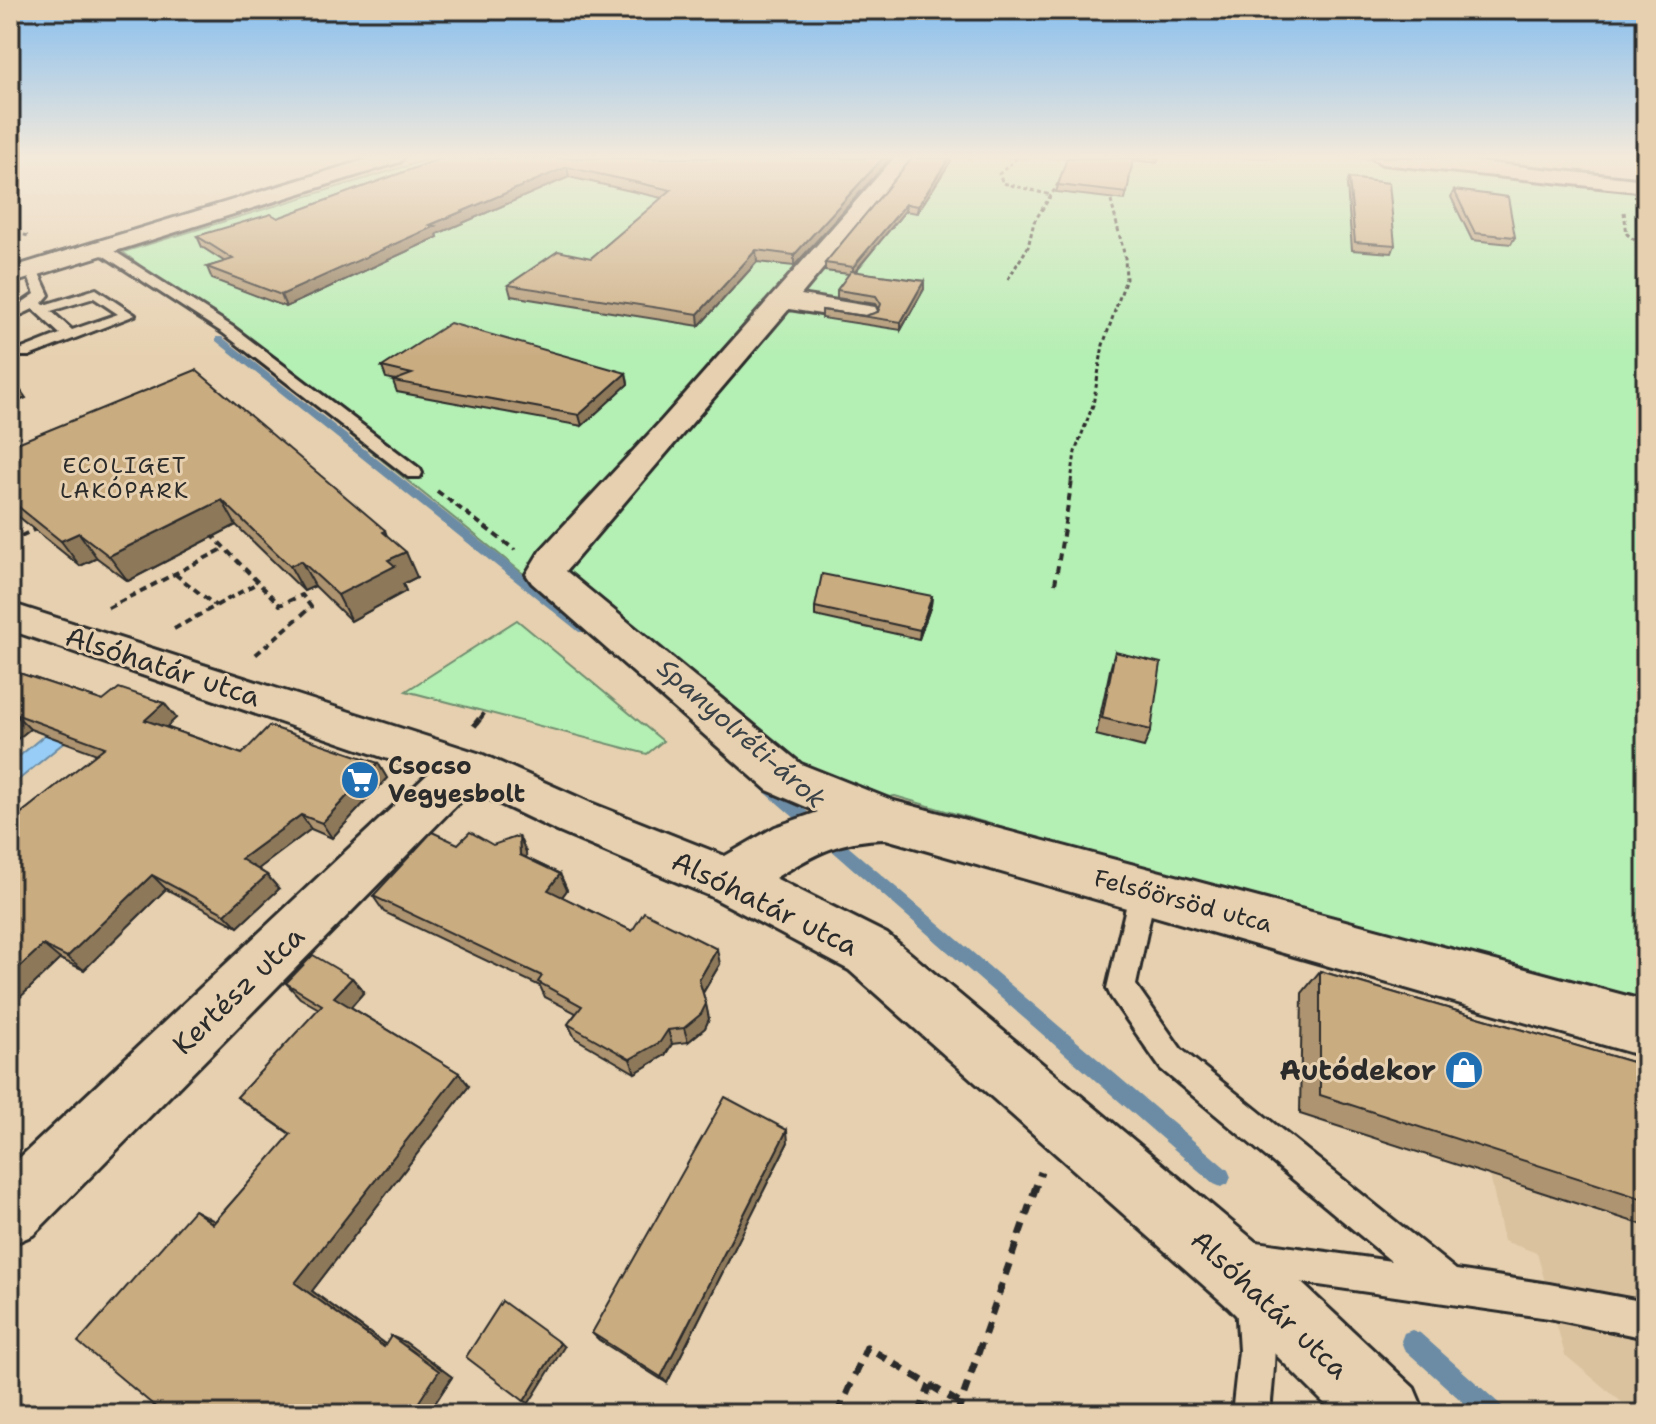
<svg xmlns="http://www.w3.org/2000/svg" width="1656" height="1424" font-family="'Shantell Sans',sans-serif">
<rect width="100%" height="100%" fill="#e6d0af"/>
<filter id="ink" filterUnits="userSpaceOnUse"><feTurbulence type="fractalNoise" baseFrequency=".0125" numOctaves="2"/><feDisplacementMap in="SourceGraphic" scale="16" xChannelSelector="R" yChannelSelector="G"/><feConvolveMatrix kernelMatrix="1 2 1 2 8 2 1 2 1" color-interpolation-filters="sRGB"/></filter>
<g filter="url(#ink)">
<polygon fill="#dac29f" points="1490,1175 1646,1226 1646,1414 1636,1414 1565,1355 1537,1253 1504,1241"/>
<g fill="#b4efb3" stroke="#708d6f" stroke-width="2">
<polygon points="433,158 1355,158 1646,190 1646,1016 895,796 816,809 123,252"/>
<polygon points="517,620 663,741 647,754 406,691"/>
</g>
<polygon fill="#97cdf6" stroke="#6c8ca5" stroke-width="2" points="47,733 67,740 10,787 10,764"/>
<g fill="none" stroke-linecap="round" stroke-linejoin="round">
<g fill="#6c8ca5" fill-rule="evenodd">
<polygon points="216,337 222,337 589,626 590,629 589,632 579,632 216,341"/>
<polygon points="764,777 769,779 1228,1170 1231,1177 1228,1184 1221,1187 1214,1184 759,787 757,783 759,779"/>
<polygon points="1412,1330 1420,1333 1502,1406 1506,1414 1476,1414 1404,1349 1401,1341 1404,1333"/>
</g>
<defs>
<g id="lane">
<polygon points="95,244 103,244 233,327 420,469 422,473 420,477 408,477 223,333 95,250"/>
<path d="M31 265 37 269 49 295 42 303 44 305 96 289 135 315 29 356H10V348L22 349 60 334 33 309 10 320V311L35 294 25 269ZM94 298 118 314 72 330 51 311Z"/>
<polygon points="1143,879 1152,882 1156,890 1136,985 1181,1049 1456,1270 1549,1284 1646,1302 1646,1338 1549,1318 1249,1275 1237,1270 1232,1258 1237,1246 1249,1241 1391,1261 1161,1069 1111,997 1107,988 1130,890 1134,882"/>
<path d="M1253 1287 1265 1292C1281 1329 1273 1374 1270 1414H1232L1239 1351 1236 1304 1241 1292Z"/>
</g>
<g id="street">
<path d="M894 158H915L801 295 875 307 878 313 875 319 865 321 789 309 566 571 801 764 894 801 1646 1001V1057L886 839C840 839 813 855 775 878L887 934 1276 1259 1414 1388 1425 1414H1335L1228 1307 849 970 710 896 557 831 471 790 33 1235 10 1245V1167L429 773 10 630V603L481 754 591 803 725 856 775 827 818 812 767 790 532 583 526 574 540 551 662 420Z"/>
<polygon points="1372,158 1441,158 1646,180 1646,192 1382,164"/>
</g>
<polygon id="primary" points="371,158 403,158 400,162 10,284 10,268"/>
</defs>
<use href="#lane" stroke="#2b2b2b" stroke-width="6"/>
<use href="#street" stroke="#2b2b2b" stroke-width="6"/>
<use href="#primary" stroke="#2b2b2b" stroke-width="6"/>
<g stroke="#2b2b2b" stroke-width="3" stroke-dasharray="4 3" stroke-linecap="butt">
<polyline points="1017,158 999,174 1003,183 1051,195"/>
<polyline points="1624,212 1627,234 1646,249"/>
<polyline points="10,232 29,236"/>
<polyline points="1008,279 1028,247 1034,222 1060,181"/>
<polyline points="1071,482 1075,452 1093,405 1103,345 1126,279 1125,257 1109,193"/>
</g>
<g stroke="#2b2b2b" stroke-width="4" stroke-dasharray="7 5" stroke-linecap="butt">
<polyline points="437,491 515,550"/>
<polyline points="211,534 280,605 302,595 311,607 253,657"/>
<polyline points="10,541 38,528"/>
<polyline points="175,574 216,606"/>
<polyline points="1055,584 1072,480"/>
<polyline points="108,608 225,548"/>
<polyline points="174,629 257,583"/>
<polyline points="480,719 486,711"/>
</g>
<polyline stroke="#2b2b2b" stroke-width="6" stroke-dasharray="9 7" stroke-linecap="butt" points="474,726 481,717"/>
<g stroke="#2b2b2b" stroke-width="7" stroke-dasharray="12 9" stroke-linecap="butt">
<polyline points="838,1414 867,1347 961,1404"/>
<polyline points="919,1414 930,1385"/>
<polyline points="957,1414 1041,1172"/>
</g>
<use href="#lane" fill="#e6d0af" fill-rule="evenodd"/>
<use href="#street" fill="#e6d0af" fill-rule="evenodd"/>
<use href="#primary" fill="#e6d0af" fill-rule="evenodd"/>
</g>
<g fill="#ae946f" stroke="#2b2b2b" stroke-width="2">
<polygon points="442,158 891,158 794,266 757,262 699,326 511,296 508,285 591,258 662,198 569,177 437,234 438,237 286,307 212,279 207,267 225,262 202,247 197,236 278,218"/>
<polygon points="1067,158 1159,158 1157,163 1133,160 1125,200 1056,192"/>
<polygon points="951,161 917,213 905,211 855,272 924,281 924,289 901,330 822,318 822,310 865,316 878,312 879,309 875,304 837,298 837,290 849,274 825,271 825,263"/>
<polygon points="1349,178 1395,245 1392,253 1352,250 1347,185"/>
<polygon points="1454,190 1515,237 1511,244 1472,240 1451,197"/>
<polygon points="382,367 626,373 628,384 582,426 397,392 393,381 396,380 386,378"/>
<polygon points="10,446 385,530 387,536 417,577 403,584 406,591 351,621 315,586 304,591 236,525 128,581 97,558 80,566 19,517 10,521"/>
<polygon points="932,596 931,605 919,639 815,616 815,607"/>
<polygon points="1115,652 1151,730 1144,747 1096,735 1110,670"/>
<polygon points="10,670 103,701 164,703 176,718 166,727 242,754 378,763 387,778 332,838 311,829 258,869 267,875 279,889 238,927 166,889 84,970 60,959 10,1007 10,822 97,754 30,729 10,745"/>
<polygon points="458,844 493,845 526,852 526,858 560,874 567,890 562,897 632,931 720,964 703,993 709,1019 705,1028 688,1042 672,1044 665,1055 635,1073 575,1038 568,1024 576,1013 545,997 540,986 384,912 373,896"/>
<polygon points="1320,971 1646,1066 1646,1226 1300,1114 1302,993"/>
<polygon points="352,978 364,992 351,1007 459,1073 469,1086 312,1291 385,1344 405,1342 452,1377 428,1414 215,1221 291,1135 237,1097 319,1009 300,998 286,983"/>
<polygon points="788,1142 667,1383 599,1340 592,1333"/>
</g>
<g fill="#8d785a" stroke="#2b2b2b" stroke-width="2">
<polygon points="883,158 891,158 794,266 794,255"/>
<polygon points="949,158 951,158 951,161 917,213 918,206"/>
<polygon points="567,167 569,177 437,234 438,237 286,307 281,295 430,225"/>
<polygon points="906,204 905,211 853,274 853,267"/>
<polygon points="756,250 757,262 699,326 698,314"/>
<polygon points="924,281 924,289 901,330 901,322"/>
<polygon points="626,373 628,384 582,426 579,415"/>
<polygon points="10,375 26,398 10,405"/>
<polygon points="222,500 236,525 128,581 109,556"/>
<polygon points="10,505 19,517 10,521"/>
<polygon points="79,533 97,558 80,566 61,541"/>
<polygon points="406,552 417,577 403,584 406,591 351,621 338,595 388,560"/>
<polygon points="301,561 315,586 304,591 290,566"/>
<polygon points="932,596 931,605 919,639 920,630"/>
<polygon points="164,703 176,718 158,735 145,720"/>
<polygon points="15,714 30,729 10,745 10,718"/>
<polygon points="378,763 387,778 332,838 322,823"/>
<polygon points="301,815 311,829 253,873 241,859"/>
<polygon points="519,836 526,852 527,871 520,855"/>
<polygon points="560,874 567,890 555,906 548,890"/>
<polygon points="152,875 166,889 84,970 67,957"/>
<polygon points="267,875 279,889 238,927 225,914"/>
<polygon points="43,945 60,959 10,1007 10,976"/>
<polygon points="717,949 720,964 702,994 699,980"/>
<polygon points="352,978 364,992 347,1011 334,997"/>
<polygon points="706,1004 709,1019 705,1028 688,1042 684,1028"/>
<polygon points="668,1030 672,1044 665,1055 635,1073 630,1059"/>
<polygon points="459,1073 469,1086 312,1291 398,1354 384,1347 295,1283"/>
<polygon points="787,1130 788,1142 667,1383 661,1377"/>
<polygon points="194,1210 213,1220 232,1233 213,1224"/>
<polygon points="391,1336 405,1342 452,1377 428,1414 411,1414"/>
<polygon points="560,1343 564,1347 529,1403 524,1401"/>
</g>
<g fill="#caac81" stroke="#2b2b2b" stroke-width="2">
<polygon points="442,158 883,158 794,255 756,250 698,314 508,285 558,251 591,258 671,190 567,167 430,225 435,226 281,295 207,267 233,259 197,236 271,214 278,218"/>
<polygon points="912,158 949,158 918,206 906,204 853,267 825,263"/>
<polygon points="1067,158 1133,158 1127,193 1058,185"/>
<polygon points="1349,178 1389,183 1395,245 1355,242"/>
<polygon points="1454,190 1508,197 1515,237 1475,233"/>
<polygon points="851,271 924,281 901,322 822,310 865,316 878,312 881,304 876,296 837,290"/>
<polygon points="450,323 626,373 579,415 393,381 412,374 382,367"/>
<polygon points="196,370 385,530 383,532 406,552 388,560 395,566 338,595 301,561 290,566 222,500 109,556 79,533 61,541 10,500 10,446"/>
<polygon points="822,574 932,596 920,630 815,607"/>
<polygon points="1115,652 1161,663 1151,730 1102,718"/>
<polygon points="10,670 103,701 119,688 164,703 145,720 242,754 269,726 378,763 322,823 301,815 241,859 267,875 225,914 152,875 67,957 43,945 10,976 10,822 105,747 15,714 10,718"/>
<polygon points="432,832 458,844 470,832 493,845 519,836 520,855 560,874 548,890 632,931 644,912 717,949 699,980 706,1004 701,1014 684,1028 668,1030 660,1042 630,1059 568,1024 582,1006 538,982 542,976 373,896"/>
<polygon points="313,955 352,978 334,997 459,1073 295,1283 384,1347 391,1336 439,1371 411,1414 164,1414 78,1342 194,1210 213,1224 291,1134 237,1097 322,1005 286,983"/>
<polygon points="1320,971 1646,1066 1646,1200 1320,1095"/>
<polygon points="725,1097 787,1130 661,1377 592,1333"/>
<polygon points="502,1301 560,1343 524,1401 466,1357"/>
</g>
</g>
<linearGradient id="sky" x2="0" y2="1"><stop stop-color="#87beee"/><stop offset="0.44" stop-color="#f4eadb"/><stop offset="1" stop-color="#f4eadb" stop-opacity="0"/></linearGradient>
<rect width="1656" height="357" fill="url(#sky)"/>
<defs>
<symbol id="supermarket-disc" viewBox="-11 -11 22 22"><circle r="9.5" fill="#1f6fb2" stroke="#e6d0af"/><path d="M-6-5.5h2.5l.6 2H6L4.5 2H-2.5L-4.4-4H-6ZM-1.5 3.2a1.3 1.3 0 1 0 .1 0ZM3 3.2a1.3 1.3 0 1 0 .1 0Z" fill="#fff"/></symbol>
<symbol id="shop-disc" viewBox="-11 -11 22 22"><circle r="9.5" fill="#1f6fb2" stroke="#e6d0af"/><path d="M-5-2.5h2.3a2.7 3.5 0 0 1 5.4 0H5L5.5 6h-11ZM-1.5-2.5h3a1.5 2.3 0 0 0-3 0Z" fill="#fff"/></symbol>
</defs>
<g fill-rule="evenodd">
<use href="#supermarket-disc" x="338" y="758" width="44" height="44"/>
<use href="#shop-disc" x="1442" y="1048" width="44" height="44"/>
</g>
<g text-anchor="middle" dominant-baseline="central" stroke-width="6" stroke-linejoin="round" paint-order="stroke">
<g font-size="22" letter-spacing="2" fill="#2b2b2b" stroke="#e6d0af">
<text x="125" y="465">ECOLIGET<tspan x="125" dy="25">LAKÓPARK</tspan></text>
</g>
<g font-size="24" font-weight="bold" fill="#2b2b2b" stroke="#e6d0af" text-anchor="start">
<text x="388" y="766">Csocso<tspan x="388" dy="28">Vegyesbolt</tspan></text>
</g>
<g font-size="24" fill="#2b2b2b" stroke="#e6d0af">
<text transform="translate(1183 901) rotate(15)">Felsőörsöd utca</text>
</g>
<g font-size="26" font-style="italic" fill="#3b4349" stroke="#e6d0af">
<text transform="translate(742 733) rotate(41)">Spanyolréti-árok</text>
</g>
<g font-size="28" fill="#2b2b2b" stroke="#e6d0af">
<text transform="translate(163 666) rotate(18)">Alsóhatár utca</text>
<text transform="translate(765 903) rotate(26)">Alsóhatár utca</text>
<text transform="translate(238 990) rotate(-44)">Kertész utca</text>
<text transform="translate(1270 1304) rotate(43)">Alsóhatár utca</text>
</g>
<g font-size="28" font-weight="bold" fill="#2b2b2b" stroke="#e6d0af" text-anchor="end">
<text x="1436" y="1070">Autódekor</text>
</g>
</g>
<rect width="1656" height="1424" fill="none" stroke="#e6d0af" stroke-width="40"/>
<rect x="20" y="20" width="1616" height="1384" fill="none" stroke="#2b2b2b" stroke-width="3" filter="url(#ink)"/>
</svg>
